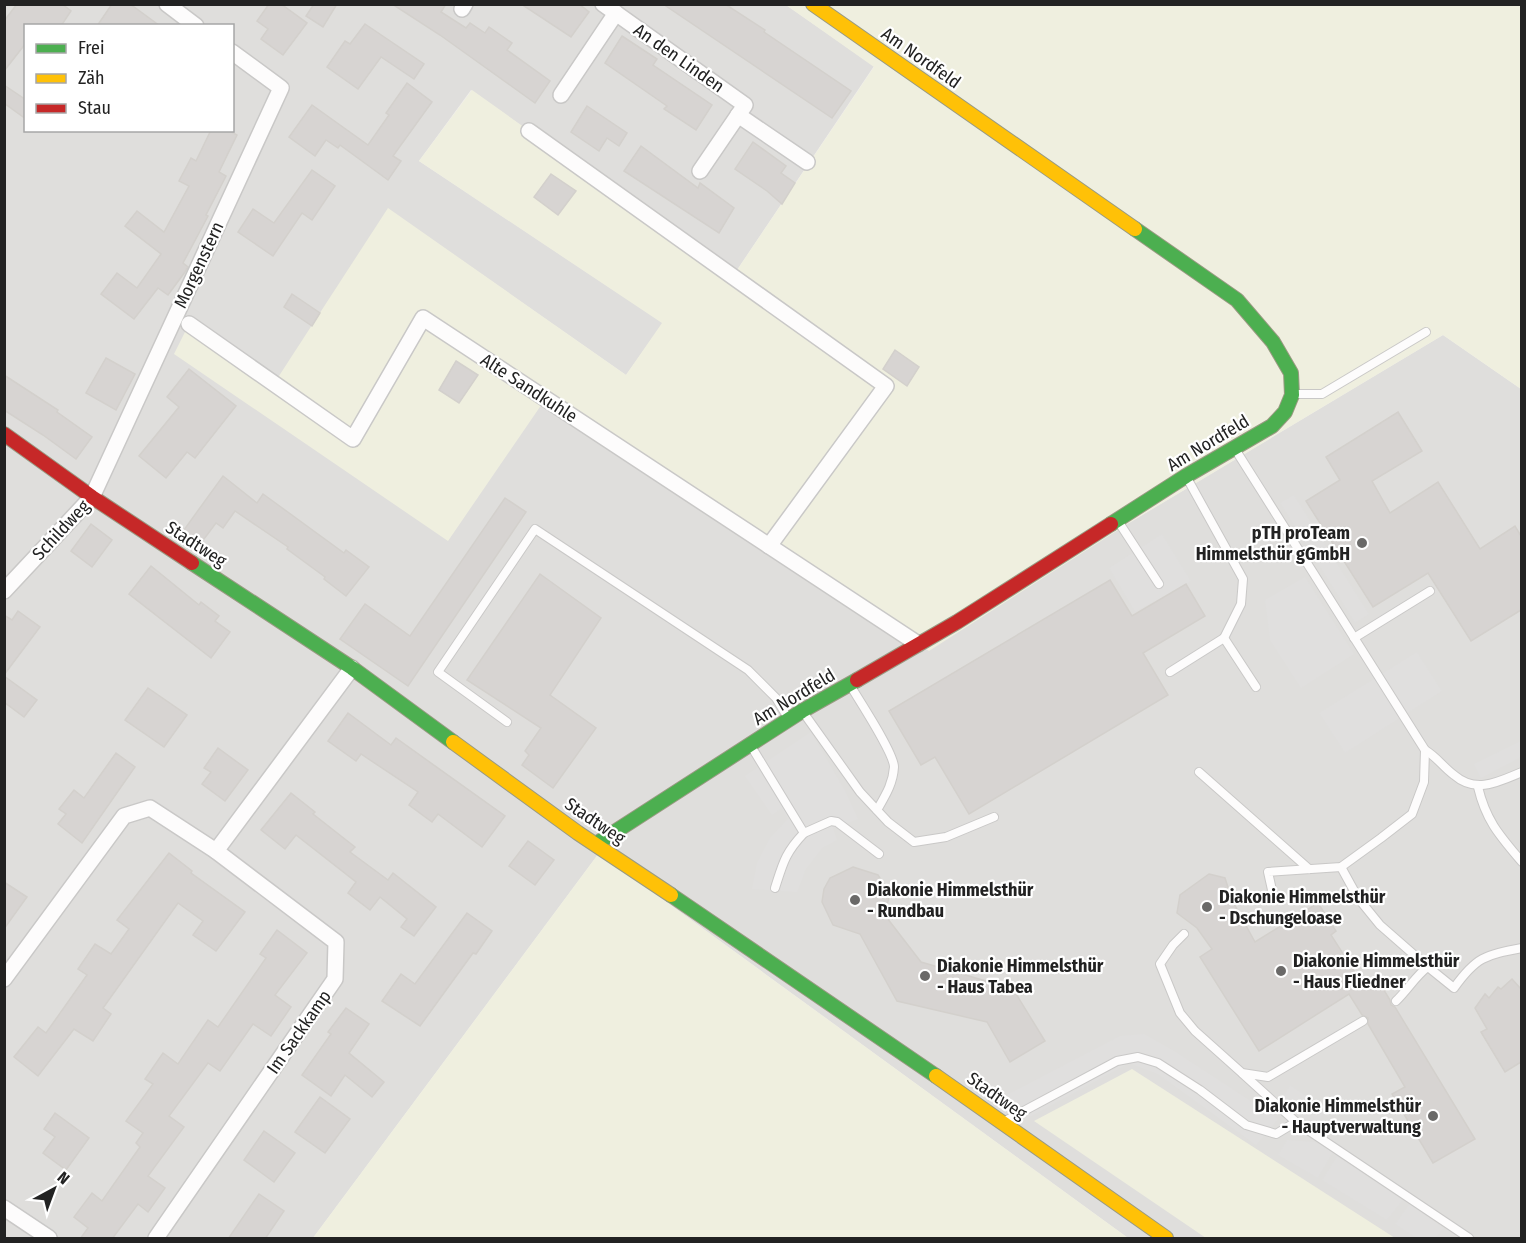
<svg xmlns="http://www.w3.org/2000/svg" width="1526" height="1243" font-family="'Fira Sans Condensed',sans-serif">
<rect width="100%" height="100%" fill="#f0eeeb"/>
<path fill="#dfdedc" fill-rule="evenodd" d="M5 5H786L874 66 733 276 471 90 419 161 663 323 626 375 388 209 448 540 543 401 1129 523 1443 335 1521 389V1238H1128L599 853 313 1238H5ZM26 26H232V130H26Z"/>
<g fill="#efefdf">
<polygon points="786,5 1521,5 1521,389 1443,335 1129,523 929,651 544,401 448,541 174,354 189,324 277,379 388,208 626,375 662,323 419,161 472,90 733,276 874,67"/>
<polygon points="599,853 1128,1238 313,1238"/>
<polygon points="1132,1069 1395,1238 1206,1238 1034,1121"/>
</g>
<g fill="#e0dfde">
<polygon points="1294,495 1369,614 1355,623 1280,503"/>
<polygon points="1162,534 1191,581 1135,612 1109,568"/>
<polygon points="1305,577 1354,654 1301,688 1270,640 1265,600"/>
<polygon points="1417,652 1442,691 1345,753 1319,713"/>
<polygon points="811,732 845,791 858,819 833,828 837,840 822,848 806,869 797,892 752,889 757,863 770,838 788,819 782,808 772,815 745,776"/>
<polygon points="1521,741 1521,757 1481,778 1474,764"/>
<polygon points="1144,1034 1174,1051 1278,1119 1256,1145 1158,1074 1129,1063 1026,1119 1001,1098 1120,1036"/>
<polygon points="1290,1085 1326,1109 1316,1127 1280,1102"/>
<polygon points="1287,1140 1315,1142 1333,1152 1318,1178 1278,1155"/>
<polygon points="1337,1156 1403,1200 1387,1220 1322,1180"/>
<polygon points="1409,1204 1444,1228 1436,1238 1416,1238 1395,1224"/>
</g>
<g fill="#d7d4d2" stroke="#d3d0cc" stroke-width="1.5">
<polygon points="17,4 62,4 71,11 61,26 26,26 26,43 4,71 4,21"/>
<polygon points="112,4 130,4 160,26 97,26"/>
<polygon points="269,4 281,4 307,23 283,55 261,39 268,29 257,21"/>
<polygon points="314,4 337,4 323,27 306,16"/>
<polygon points="392,4 446,4 441,12 466,28 470,23 485,33 489,27 512,43 507,50 550,81 535,103 440,35"/>
<polygon points="521,4 579,4 589,12 571,37"/>
<polygon points="663,4 725,4 765,30 764,32 851,91 832,118"/>
<polygon points="365,24 424,64 414,79 381,57 358,89 327,67 345,41 350,44"/>
<polygon points="622,36 657,59 653,65 712,105 696,130 664,109 667,106 605,63"/>
<polygon points="407,83 432,102 393,156 401,161 388,180 340,145 338,148 326,140 315,156 289,137 312,105 368,145 389,115 386,113"/>
<polygon points="4,85 26,100 26,119 4,103"/>
<polygon points="587,106 627,133 619,146 607,138 599,151 571,132"/>
<polygon points="211,130 228,130 237,135 219,172 226,176 206,215 208,216 183,263 188,267 185,272 168,295 158,288 134,319 101,294 117,273 137,288 161,254 125,226 137,211 164,232 189,186 179,181 191,158 196,161"/>
<polygon points="753,142 786,166 781,173 795,183 782,204 767,191 735,169"/>
<polygon points="641,146 698,188 700,183 734,208 719,233 624,171"/>
<polygon points="312,170 335,186 312,220 302,213 273,256 238,232 253,209 274,223"/>
<polygon points="551,174 576,191 558,215 534,197"/>
<polygon points="292,294 320,313 312,326 284,307"/>
<polygon points="895,350 919,367 907,386 883,369"/>
<polygon points="106,358 135,374 116,410 86,393"/>
<polygon points="456,361 478,375 459,403 439,390"/>
<polygon points="189,369 236,406 195,458 187,452 166,478 139,456 179,407 167,397"/>
<polygon points="4,375 58,410 57,412 92,437 76,459 43,435 4,410"/>
<polygon points="1398,412 1422,451 1372,481 1390,513 1438,482 1480,549 1515,526 1521,536 1521,610 1471,641 1428,573 1373,607 1306,501 1340,480 1326,457"/>
<polygon points="223,476 257,503 263,494 344,553 346,550 369,567 346,596 324,579 325,577 287,549 288,547 235,511 223,528 216,523 198,547 181,534"/>
<polygon points="505,498 526,512 408,686 340,639 365,604 410,636"/>
<polygon points="91,524 112,540 92,567 71,551"/>
<polygon points="151,566 199,605 201,602 219,616 215,621 230,632 211,658 129,594"/>
<polygon points="540,574 601,618 550,695 596,728 553,788 522,765 529,755 525,751 541,728 467,680"/>
<polygon points="1110,580 1132,616 1186,584 1205,616 1143,653 1168,695 969,814 935,757 921,765 889,711"/>
<polygon points="18,611 40,627 4,675 4,615 12,620"/>
<polygon points="4,676 37,700 24,717 4,702"/>
<polygon points="148,688 187,715 164,747 125,720"/>
<polygon points="348,713 391,745 396,738 505,816 482,847 438,814 432,822 409,805 418,792 361,754 356,761 328,741"/>
<polygon points="218,748 248,770 225,801 202,784 211,772 204,768"/>
<polygon points="116,753 135,767 82,843 58,824 66,814 59,809 74,790 84,798"/>
<polygon points="291,793 315,812 313,814 355,847 350,852 388,880 393,873 436,907 414,936 401,927 407,919 380,897 370,910 348,893 356,882 296,835 285,849 261,830"/>
<polygon points="528,841 554,860 535,885 509,866"/>
<polygon points="169,853 192,871 191,873 245,912 216,951 193,935 203,921 178,903 103,1008 111,1014 93,1041 74,1029 38,1076 14,1057 38,1027 46,1033 87,975 78,969 95,944 111,954 129,929 117,920"/>
<polygon points="853,867 878,875 888,891 889,898 884,914 921,962 1013,989 1045,1041 1010,1062 987,1022 897,1001 860,934 833,925 822,902 824,889 830,878"/>
<polygon points="1209,874 1225,878 1232,900 1255,942 1318,903 1336,931 1331,935 1363,985 1376,977 1390,1000 1391,1005 1395,1007 1475,1139 1433,1163 1392,1094 1405,1087 1368,1024 1368,1018 1362,1015 1349,994 1259,1051 1200,957 1212,949 1197,928 1177,913 1180,895"/>
<polygon points="4,882 27,897 4,929"/>
<polygon points="467,913 492,931 476,954 473,953 420,1026 382,1001 401,974 415,984"/>
<polygon points="277,930 307,953 275,995 291,1007 271,1036 253,1024 220,1071 208,1063 169,1116 184,1127 148,1176 165,1188 148,1212 138,1204 112,1239 80,1239 88,1228 74,1217 92,1193 102,1201 140,1147 136,1143 143,1133 126,1121 153,1084 145,1079 163,1053 178,1064 208,1020 218,1027 266,958 260,954"/>
<polygon points="1512,979 1521,989 1521,1062 1505,1072 1481,1032 1487,1029 1475,1008 1485,994 1489,998 1498,987 1501,989"/>
<polygon points="346,1008 369,1024 349,1053 384,1082 372,1097 345,1075 331,1096 302,1075 331,1034 328,1032"/>
<polygon points="320,1097 350,1119 325,1153 295,1132"/>
<polygon points="55,1113 89,1138 66,1170 43,1153 55,1137 44,1129"/>
<polygon points="264,1131 295,1153 274,1182 244,1160"/>
<polygon points="259,1194 284,1211 265,1239 228,1239"/>
</g>
<g fill="none" stroke-linecap="round" stroke-linejoin="round">
<g stroke="#c9c8c7" stroke-width="10">
<g id="lane">
<polyline points="1294,394 1322,394 1426,332"/>
<polyline points="1235,449 1425,750 1424,782 1412,814 1381,838 1341,867 1268,872 1274,899"/>
<polyline points="1187,478 1243,579 1241,604 1224,638"/>
<polyline points="1118,521 1159,584"/>
<polyline points="1354,638 1430,591"/>
<polyline points="1170,672 1224,638 1256,687"/>
<path d="M850 685C859 700 894 753 894 767 893 784 885 796 877 810"/>
<polyline points="803,712 860,792 888,822 914,842 946,837 994,817"/>
<polyline points="507,722 438,672 535,529 748,670 776,698 788,718"/>
<polyline points="751,746 804,833 831,821 837,822 879,854"/>
<path d="M1425 750C1437 757 1443 767 1454 775 1476 794 1498 782 1522 772"/>
<polyline points="1199,772 1309,869"/>
<path d="M1478 787C1486 821 1500 836 1522 862"/>
<polyline points="1341,867 1358,898 1380,925 1428,967"/>
<path d="M775 888C783 863 785 853 804 833"/>
<polyline points="1184,934 1173,945 1160,964 1180,1013 1195,1031 1242,1073 1268,1077 1363,1021"/>
<path d="M1396 1001C1407 991 1417 974 1428 967L1454 988C1476 957 1485 955 1522 948"/>
<polyline points="1243,1074 1296,1122 1469,1238"/>
<polyline points="1005,1121 1117,1061 1138,1057 1158,1063 1200,1090 1246,1125 1276,1134 1296,1122"/>
</g>
</g>
<g stroke="#c9c8c7" stroke-width="18">
<g id="street">
<polyline points="167,4 196,26"/>
<polyline points="603,4 745,105 700,171"/>
<polyline points="462,9 465,4"/>
<polyline points="561,95 616,13"/>
<polyline points="738,115 807,162"/>
<polyline points="529,131 886,386 769,546"/>
<polyline points="189,324 353,439 423,318 918,644"/>
<polyline points="4,591 92,497 281,88 232,52"/>
<polyline points="4,979 124,816 150,808 216,851 352,668"/>
<polyline points="4,1208 49,1238"/>
<polyline points="156,1238 335,979 336,942 216,851"/>
</g>
</g>
<g stroke="#999a82" stroke-width="16">
<g id="fast">
<polyline points="1111,524 1186,476 1272,426 1285,412 1292,395 1291,373 1273,342 1237,300 1135,229"/>
<polyline points="192,563 352,668 453,742"/>
<polyline points="596,844 802,711 857,680"/>
<polyline points="671,895 936,1076"/>
</g>
</g>
<g stroke="#999a82" stroke-width="16">
<g id="slow">
<polyline points="813,4 1135,229"/>
<polyline points="453,742 578,833 671,895"/>
<polyline points="936,1076 1166,1238"/>
</g>
</g>
<g stroke="#999a82" stroke-width="16">
<g id="jam">
<polyline points="4,434 92,497 192,563"/>
<polyline points="857,680 957,622 1111,524"/>
</g>
</g>
<use href="#lane" stroke="#fdfcfc" stroke-width="8"/>
<use href="#street" stroke="#fdfcfc" stroke-width="15"/>
<use href="#fast" stroke="#4caf50" stroke-width="14"/>
<use href="#slow" stroke="#ffc107" stroke-width="14"/>
<use href="#jam" stroke="#c62828" stroke-width="14"/>
</g>
<g fill="#6a6968" stroke="#fff" stroke-width="2">
<circle cx="1362" cy="543" r="6"/>
<circle cx="855" cy="900" r="6"/>
<circle cx="1207" cy="907" r="6"/>
<circle cx="1281" cy="971" r="6"/>
<circle cx="925" cy="976" r="6"/>
<circle cx="1433" cy="1116" r="6"/>
</g>
<g text-anchor="middle" stroke-width="4.5" stroke-linejoin="round" paint-order="stroke">
<g font-size="18" fill="#222" stroke="#fff">
<text transform="translate(679 58) rotate(35)" y="6">An den Linden</text>
<text transform="translate(921 58) rotate(35)" y="6">Am Nordfeld</text>
<text transform="translate(199 265) rotate(-65)" y="6">Morgenstern</text>
<text transform="translate(529 388) rotate(33)" y="6">Alte Sandkuhle</text>
<text transform="translate(1208 443) rotate(-31)" y="6">Am Nordfeld</text>
<text transform="translate(61 530) rotate(-47)" y="6">Schildweg</text>
<text transform="translate(196 544) rotate(33)" y="6">Stadtweg</text>
<text transform="translate(794 697) rotate(-31)" y="6">Am Nordfeld</text>
<text transform="translate(595 821) rotate(34)" y="6">Stadtweg</text>
<text transform="translate(299 1032) rotate(-55)" y="6">Im Sackkamp</text>
<text transform="translate(997 1096) rotate(35)" y="6">Stadtweg</text>
</g>
<g font-size="18" font-weight="bold" fill="#222" stroke="#fff" text-anchor="start">
<text x="1350" y="539" text-anchor="end">pTH proTeam<tspan x="1350" dy="21">Himmelsthür gGmbH</tspan></text>
<text x="867" y="896">Diakonie Himmelsthür<tspan x="867" dy="21">- Rundbau</tspan></text>
<text x="1219" y="903">Diakonie Himmelsthür<tspan x="1219" dy="21">- Dschungeloase</tspan></text>
<text x="1293" y="967">Diakonie Himmelsthür<tspan x="1293" dy="21">- Haus Fliedner</tspan></text>
<text x="937" y="972">Diakonie Himmelsthür<tspan x="937" dy="21">- Haus Tabea</tspan></text>
<text x="1421" y="1112" text-anchor="end">Diakonie Himmelsthür<tspan x="1421" dy="21">- Hauptverwaltung</tspan></text>
</g>
</g>
<rect width="1526" height="1243" fill="none" stroke="#222222" stroke-width="12"/>
<rect x="24" y="24" width="210" height="108" fill="#ffffff" stroke="#a7a7a7" stroke-width="1.5"/>
<rect x="36" y="44" width="30" height="9" fill="#4caf50" stroke="#a7a7a7" stroke-width="1.5"/>
<text x="78" y="54" font-size="18" fill="#222222">Frei</text>
<rect x="36" y="74" width="30" height="9" fill="#ffc107" stroke="#a7a7a7" stroke-width="1.5"/>
<text x="78" y="84" font-size="18" fill="#222222">Zäh</text>
<rect x="36" y="104" width="30" height="9" fill="#c62828" stroke="#a7a7a7" stroke-width="1.5"/>
<text x="78" y="114" font-size="18" fill="#222222">Stau</text>
<g transform="translate(54 1189) rotate(41)" stroke="#ffffff" stroke-width="4.5" paint-order="stroke">
<path d="M0-4.5L10 22L0 15L-10 22Z" fill="#222222"/>
<text y="-9" font-size="16" font-weight="bold" text-anchor="middle" fill="#222222">N</text>
</g>
</svg>
